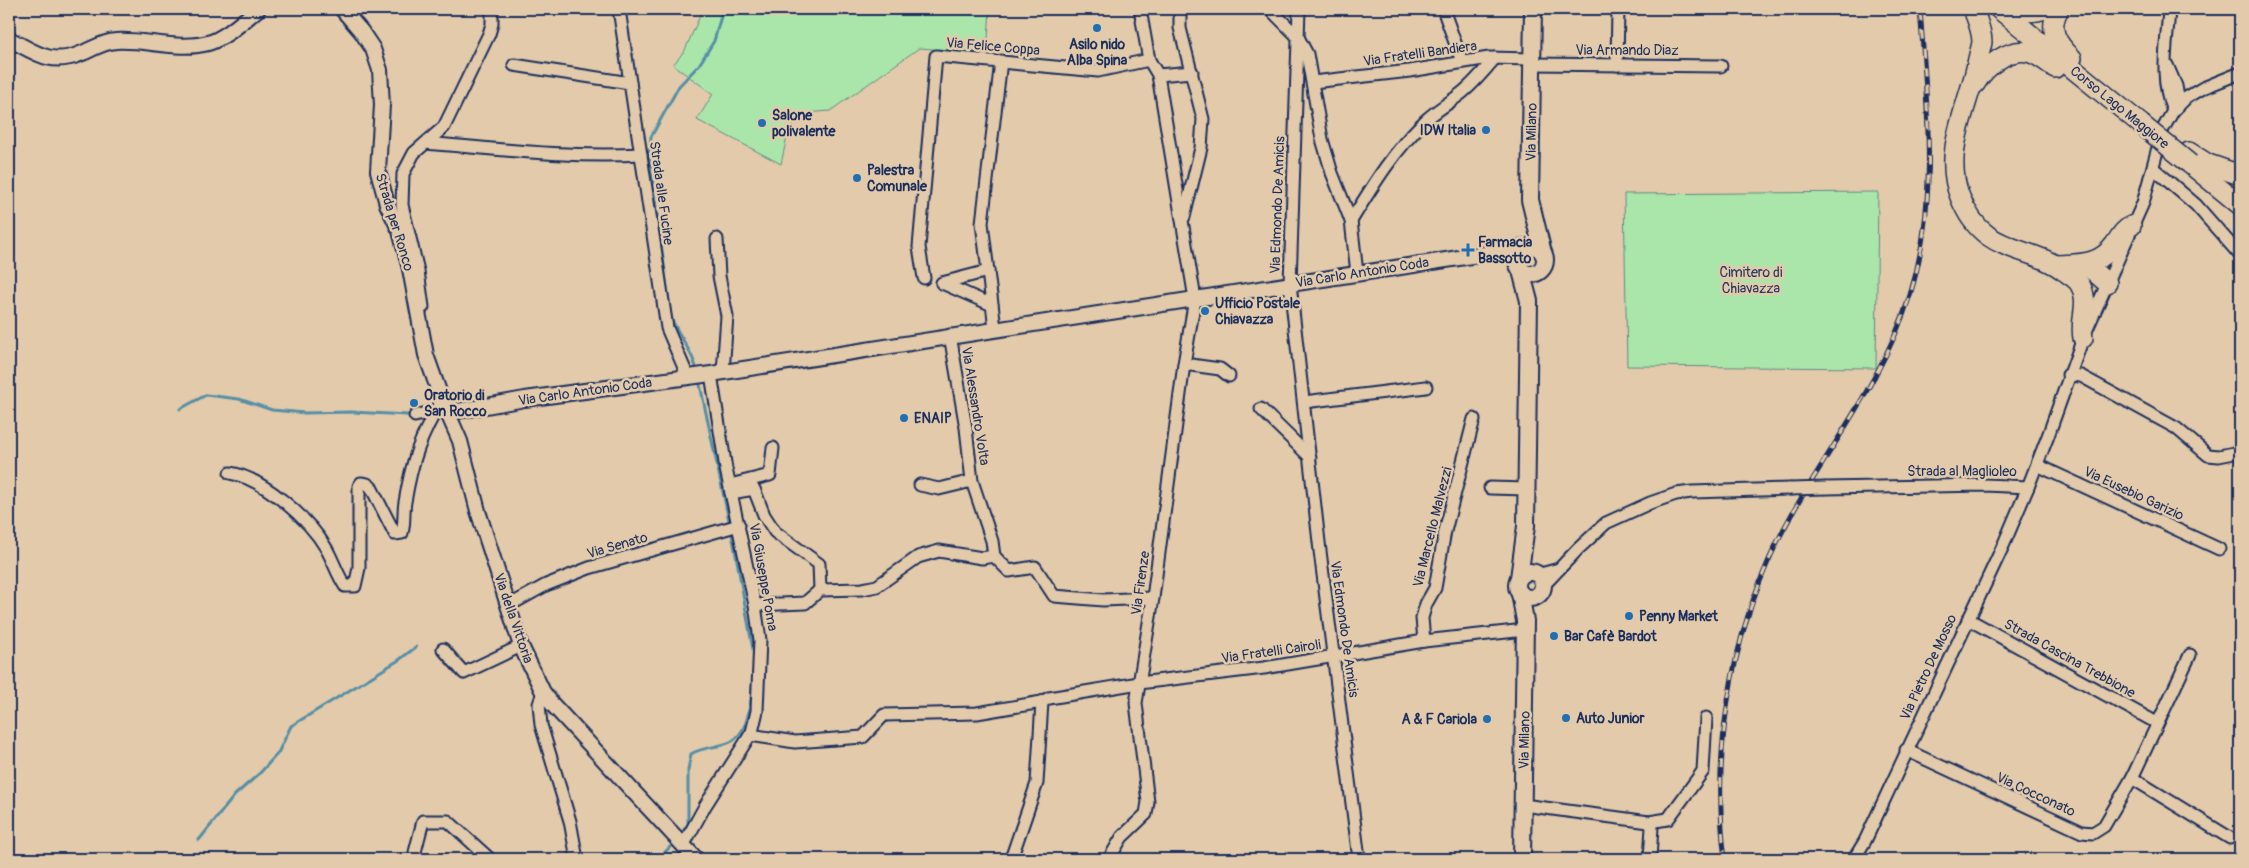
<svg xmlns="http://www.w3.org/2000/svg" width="2249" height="868" font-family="Pangolin,sans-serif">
<rect width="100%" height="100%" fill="#e2caaa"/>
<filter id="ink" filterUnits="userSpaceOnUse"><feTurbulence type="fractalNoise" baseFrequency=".02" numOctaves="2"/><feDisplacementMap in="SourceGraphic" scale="10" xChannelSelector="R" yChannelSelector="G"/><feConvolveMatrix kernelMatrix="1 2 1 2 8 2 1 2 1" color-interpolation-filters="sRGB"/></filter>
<g filter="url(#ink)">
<g fill="#aae5aa" stroke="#628a84">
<polygon points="703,9 990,9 987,53 919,48 830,111 805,113 797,117 786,141 781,164 697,120 713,94 673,65 685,50"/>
<polygon points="1878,192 1876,368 1627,366 1624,194"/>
</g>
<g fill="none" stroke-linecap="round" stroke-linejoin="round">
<g stroke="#578fa7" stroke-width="3">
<path d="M697 371C693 351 678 336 671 317L649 155 651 137 679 86 699 65 714 41 723 9"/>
<polyline points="699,380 734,544 754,655"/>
<polyline points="180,409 206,395 239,399 272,410 305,413 352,412 407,415"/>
<path d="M680 835 688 824V770L691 754C702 747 715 748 728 743 753 734 751 690 754 667"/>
<polyline points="199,840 235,795 260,773 278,753 291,726 399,660 416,647"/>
<polyline points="658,859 675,842"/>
</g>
<g stroke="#1b2f5e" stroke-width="15">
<g id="minor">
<polyline points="619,9 667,328 688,377"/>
<polyline points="1182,9 1180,14 1180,28 1203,119 1201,148 1184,217"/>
<polyline points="1270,9 1298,37 1307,54 1322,139 1332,173 1351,221 1357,273"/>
<polyline points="1299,9 1290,284 1320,551 1359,859"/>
<polyline points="1443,9 1462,62"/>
<path d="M2169 9C2167 45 2159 76 2173 111"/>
<polyline points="1532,64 1721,66"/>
<polyline points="514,65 630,83"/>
<polyline points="1617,65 1618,9"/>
<polyline points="2167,65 2176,86 2179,103"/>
<polyline points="1158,75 1192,72"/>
<polyline points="1313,82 1410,71 1489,58 1532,59"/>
<path d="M426 143C497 149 569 158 641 154"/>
<polyline points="2153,168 2196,205 2240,255"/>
<path d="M1351 221C1373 185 1395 149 1426 120 1438 109 1451 102 1463 92 1475 82 1485 70 1495 58"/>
<polyline points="717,239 719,276 727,316 723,372"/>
<polyline points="924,278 919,247 936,56 1098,71 1149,60"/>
<polyline points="942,283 992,305"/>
<polyline points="942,283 988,271"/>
<polyline points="423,307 418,271 402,205 403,174 414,153 444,127 489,34 492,24 492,9"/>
<polyline points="995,328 982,223 1001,61"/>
<polyline points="950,335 966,428 972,481 992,541 994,556"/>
<polyline points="1184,364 1220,369 1229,376"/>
<polyline points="2068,375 2081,376 2176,428 2208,455 2219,456 2234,453"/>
<polyline points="1304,402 1426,387"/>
<polyline points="1261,409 1310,457"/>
<polyline points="415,416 435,411"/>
<polyline points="2037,465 2219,549"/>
<path d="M230 473C263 478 309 519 326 548 333 560 337 574 345 586H355L359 568V486L361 483 367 484 371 487 395 534 402 533C405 522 403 513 405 502 412 460 420 437 442 400"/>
<polyline points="730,485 770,475 773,448"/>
<polyline points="920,485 939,489 972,481"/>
<polyline points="1490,488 1527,489"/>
<polyline points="1826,488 1985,485 2028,487"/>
<polyline points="731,493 754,489 764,515 775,532 819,564 820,590"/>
<polyline points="994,556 1009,571 1035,567 1054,596 1103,600 1153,598"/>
<polyline points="1537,575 1559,569"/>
<polyline points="1542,587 1578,549 1606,523 1650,503 1676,494 1692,492 1790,489"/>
<polyline points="755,605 805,603 820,590 862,589 877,586 918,557 939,551 982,558 994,556"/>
<polyline points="508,606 546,585 589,568 739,525"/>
<polyline points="1968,619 2157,723"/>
<polyline points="1424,641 1422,618 1426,604 1435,588 1445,531 1474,419"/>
<polyline points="443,649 464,673 521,646"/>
<polyline points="543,692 539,704 541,725 570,821 577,859"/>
<polyline points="1042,702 1049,698 1139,683 1264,668 1424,641 1525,630"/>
<polyline points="750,735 795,742 863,737 884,715 977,713 1042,702 1037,783 1011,859"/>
<polyline points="1906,750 2082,832 2093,833 2104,826 2132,778 2190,655"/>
<polyline points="2132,778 2230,838"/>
<polyline points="1523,805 1649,822 1652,827 1650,859"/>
<polyline points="1649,822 1668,819 1703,771 1706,718"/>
<polyline points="683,846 705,806 752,732 757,711 760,640 755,605 726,469 711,374"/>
<polyline points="416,859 415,852 423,821 448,821 490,859"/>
<polyline points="1109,859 1122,837 1146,814 1148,802 1136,703 1153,598 1184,364 1195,299 1158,75 1149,60 1140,9"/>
<polyline points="1854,859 1865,841 2003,546 2028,487 2048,436 2083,338 2143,203 2163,129 2173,111 2186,98 2203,88 2240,73"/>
</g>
</g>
<g stroke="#1b2f5e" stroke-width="18">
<g id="tertiary">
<polyline points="342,9 361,31 373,49 380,70 382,105 378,171 387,204 400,231 410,269 426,355 442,400 460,441 478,511 521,646 543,692 552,704 696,859"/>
<path d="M9 39C35 52 50 66 80 54 93 49 102 42 116 41 146 39 179 51 208 43 226 38 244 20 258 9"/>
<polyline points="447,413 525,399 711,374 1491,253 1506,249 1525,248"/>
</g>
</g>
<g stroke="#1b2f5e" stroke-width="20">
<g id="secondary">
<polyline points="1533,9 1530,200 1543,253"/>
<circle cx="1531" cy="260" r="14"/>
<circle cx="1530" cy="585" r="13"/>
<polyline points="1519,578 1526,526 1529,301 1520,267"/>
<polyline points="1520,593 1525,621 1522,859"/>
</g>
</g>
<g stroke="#1b2f5e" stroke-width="22">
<g id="trunk">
<path d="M1973 9C1977 19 1982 31 1982 42 1981 49 1978 57 1977 64 1968 108 1942 152 1960 197 1984 258 2028 242 2067 273 2071 276 2076 279 2079 283 2091 301 2079 318 2083 338"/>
<polyline points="1999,9 2141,124"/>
<path d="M2014 9C2023 12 2035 13 2044 9"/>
<path d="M2059 9C2047 29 2057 44 2072 58"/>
<path d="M1975 84C1985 67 2009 46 2031 53 2040 56 2048 63 2055 68"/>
<polyline points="2189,152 2208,164 2240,175"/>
<polyline points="2190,164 2240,205"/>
<path d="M2057 265C2081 264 2100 265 2115 244 2121 236 2122 231 2131 226"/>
<polyline points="2082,265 2090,268 2107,283"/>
</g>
</g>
<use href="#minor" stroke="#e2caaa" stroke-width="11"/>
<use href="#tertiary" stroke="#e2caaa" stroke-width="14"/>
<use href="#secondary" stroke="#e2caaa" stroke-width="16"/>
<use href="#trunk" stroke="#e2caaa" stroke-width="19"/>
<g stroke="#1b2f5e" stroke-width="5">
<path id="rail" d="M1725 859C1710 742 1735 614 1793 512 1834 441 1886 373 1910 295 1939 201 1927 104 1920 9"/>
</g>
<use href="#rail" stroke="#e2caaa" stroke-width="3" stroke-dasharray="9" stroke-linecap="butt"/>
<g stroke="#1b2f5e" stroke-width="15" stroke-linecap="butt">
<polyline id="minor-bridge" points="1790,489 1826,488"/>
</g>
<g stroke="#1b2f5e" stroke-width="22" stroke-linecap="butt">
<polyline id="trunk-bridge" points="2141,124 2190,164"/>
</g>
<use href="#minor-bridge" stroke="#e2caaa" stroke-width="11"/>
<use href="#trunk-bridge" stroke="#e2caaa" stroke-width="19"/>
</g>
</g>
<g fill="#1f6fb2" stroke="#e2caaa" stroke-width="2">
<circle cx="1097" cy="28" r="5"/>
<circle cx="762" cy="123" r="5"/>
<circle cx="1486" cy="130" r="5"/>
<circle cx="857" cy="178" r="5"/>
<path d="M1465.5 242.5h5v5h5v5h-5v5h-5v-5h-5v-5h5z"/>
<circle cx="1205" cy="311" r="5"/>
<circle cx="414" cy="403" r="5"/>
<circle cx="904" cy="418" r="5"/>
<circle cx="1629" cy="616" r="5"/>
<circle cx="1554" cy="636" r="5"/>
<circle cx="1566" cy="718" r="5"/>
<circle cx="1487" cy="719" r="5"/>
</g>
<g text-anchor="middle" stroke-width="5" stroke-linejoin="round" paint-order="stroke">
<g font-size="14" font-weight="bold" fill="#1b2f5e" stroke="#e2caaa" text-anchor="start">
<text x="1097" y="49" text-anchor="middle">Asilo nido<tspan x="1097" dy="16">Alba Spina</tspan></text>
<text x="772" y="120">Salone<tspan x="772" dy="16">polivalente</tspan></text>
<text x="1476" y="135" text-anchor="end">IDW Italia</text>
<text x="867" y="175">Palestra<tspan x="867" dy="16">Comunale</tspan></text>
<text x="1478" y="247">Farmacia<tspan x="1478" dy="16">Bassotto</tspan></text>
<text x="1215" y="308">Ufficio Postale<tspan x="1215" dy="16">Chiavazza</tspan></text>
<text x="424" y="400">Oratorio di<tspan x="424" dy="16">San Rocco</tspan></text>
<text x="914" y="423">ENAIP</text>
<text x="1639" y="621">Penny Market</text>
<text x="1564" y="641">Bar Cafè Bardot</text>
<text x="1576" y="723">Auto Junior</text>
<text x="1477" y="724" text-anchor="end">A &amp; F Cariola</text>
</g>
<g font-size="14" fill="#1b2f5e" stroke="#e2caaa">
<text transform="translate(993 46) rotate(5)" y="5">Via Felice Coppa</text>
<text x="1627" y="55">Via Armando Diaz</text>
<text transform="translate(1420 53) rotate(-8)" y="5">Via Fratelli Bandiera</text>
<text transform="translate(2120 107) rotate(39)" y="5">Corso Lago Maggiore</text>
<text transform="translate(1531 132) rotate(-89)" y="5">Via Milano</text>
<text transform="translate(662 193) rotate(82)" y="5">Strada alle Fucine</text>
<text transform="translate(1277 205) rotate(-88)" y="5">Via Edmondo De Amicis</text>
<text transform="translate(395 222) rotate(73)" y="5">Strada per Ronco</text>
<text transform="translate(1362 272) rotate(-9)" y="5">Via Carlo Antonio Coda</text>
<text transform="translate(585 391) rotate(-8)" y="5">Via Carlo Antonio Coda</text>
<text transform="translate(976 406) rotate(81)" y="5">Via Alessandro Volta</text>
<text x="1962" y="476">Strada al Maglioleo</text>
<text transform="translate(2134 493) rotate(25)" y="5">Via Eusebio Garizio</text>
<text transform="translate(1432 527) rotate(-76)" y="5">Via Marcello Malvezzi</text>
<text transform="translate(617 545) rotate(-16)" y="5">Via Senato</text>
<text transform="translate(764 577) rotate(80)" y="5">Via Giuseppe Poma</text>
<text transform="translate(1140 583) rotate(-82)" y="5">Via Firenze</text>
<text transform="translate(514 618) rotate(71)" y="5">Via della Vittoria</text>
<text transform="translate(1345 629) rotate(82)" y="5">Via Edmondo De Amicis</text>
<text transform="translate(1271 651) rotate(-8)" y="5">Via Fratelli Cairoli</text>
<text transform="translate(2070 658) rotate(29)" y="5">Strada Cascina Trebbione</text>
<text transform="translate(1928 667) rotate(-65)" y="5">Via Pietro De Mosso</text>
<text transform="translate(1524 740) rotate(-89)" y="5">Via Milano</text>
<text transform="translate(2036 794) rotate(25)" y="5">Via Cocconato</text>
</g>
<g font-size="14" fill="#223862" stroke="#e2caaa">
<text x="1751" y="277">Cimitero di<tspan x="1751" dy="16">Chiavazza</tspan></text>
</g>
</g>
<rect width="2249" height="868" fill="none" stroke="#e2caaa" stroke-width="30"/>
<rect x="15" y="15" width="2219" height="838" fill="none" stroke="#1b2f5e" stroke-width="2" filter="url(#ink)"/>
</svg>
